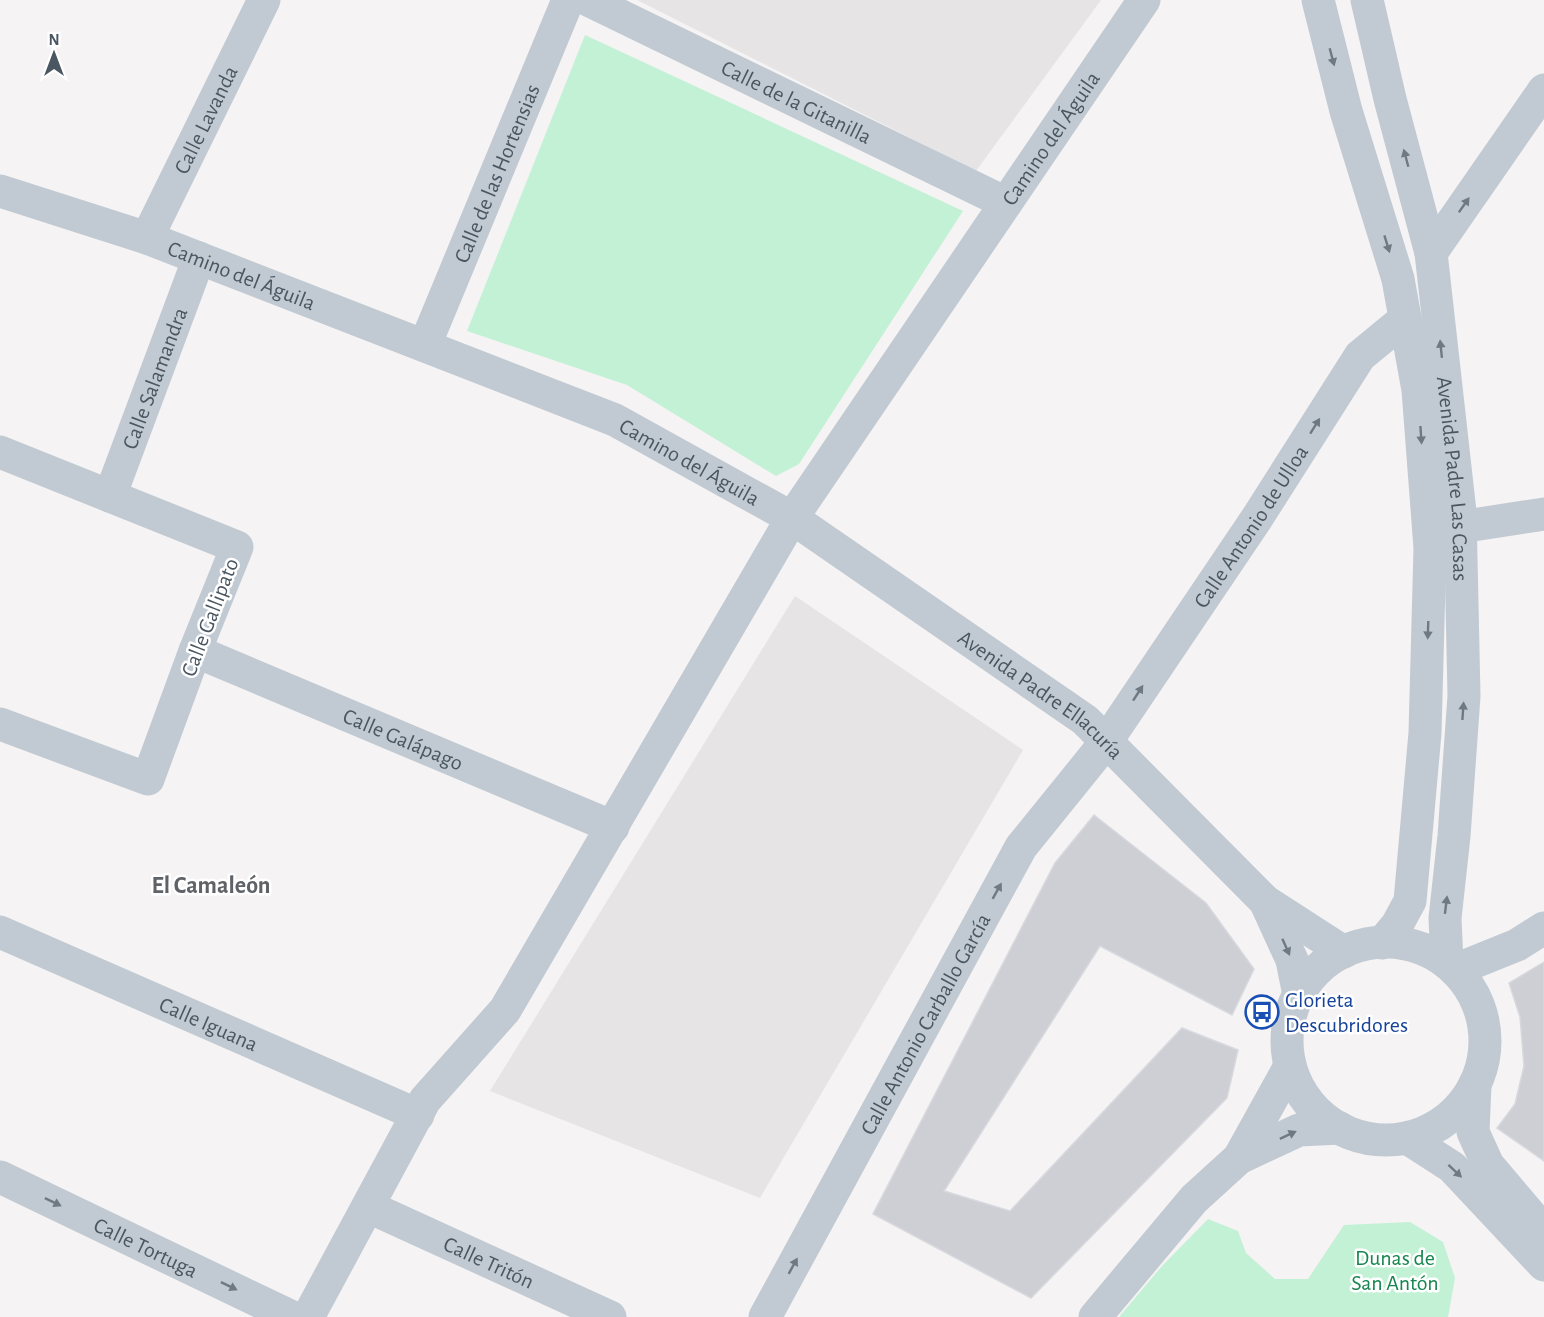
<svg xmlns="http://www.w3.org/2000/svg" width="1544" height="1317" font-family="'Alegreya Sans',sans-serif">
<rect width="100%" height="100%" fill="#f5f3f3"/>
<g fill="#e6e4e5">
<polygon points="637,0 1101,0 976,171"/>
<polygon points="795,596 1023,750 760,1198 490,1091"/>
</g>
<g fill="#c3f1d5">
<polygon points="585,35 963,211 799,464 776,476 627,385 467,331"/>
<polygon points="1208,1219 1238,1231 1246,1253 1275,1279 1308,1279 1344,1225 1410,1222 1443,1242 1455,1278 1448,1317 1119,1317 1162,1266"/>
</g>
<g fill="#cdcfd5" stroke="#d7d9de" stroke-width="1.5">
<polygon points="1094,815 1206,903 1254,969 1232,1015 1100,946 944,1191 1010,1211 1182,1028 1238,1050 1227,1098 1031,1298 873,1214 1055,863"/>
<polygon points="1544,962 1544,1161 1497,1128 1515,1104 1524,1066 1520,1017 1509,983"/>
</g>
<g fill="none" stroke-linecap="round" stroke-linejoin="round">
<g stroke="#c1cad2" stroke-width="33">
<path id="s1" d="M588 0 1006 203"/>
<polyline points="1318,0 1346,111 1398,279 1418,390 1430,548 1425,733 1410,901 1397,925 1382,943"/>
<path id="s2" d="M1367 0 1390 99 1431 253 1460 512 1464 696 1454 836 1445 918 1447 963"/>
<path id="s3" d="M0 191 147 238 615 420 792 518 1085 720 1265 901 1344 952"/>
<path id="s4" d="M147 238 264 0"/>
<polyline points="1431,253 1544,90"/>
<path id="s5" d="M425 345 568 0"/>
<polyline points="0,452 237,547 195,651 148,779 0,724"/>
<path id="s6" d="M110 496 199 258"/>
<polyline points="1460,527 1544,514"/>
<path id="s7" d="M195 651 613 827"/>
<polyline points="1265,901 1292,960 1299,995"/>
<path id="s8" d="M0 932 418 1115"/>
<circle cx="1386" cy="1041" r="99"/>
<polyline points="1455,970 1517,945 1544,928"/>
<polyline points="1475,1084 1473,1132 1488,1165 1544,1231"/>
<polyline points="1407,1138 1452,1167 1544,1265"/>
<polyline points="1239,1158 1290,1066"/>
<path id="s9" d="M0 1177 292 1317"/>
<path id="s10" d="M369 1207 610 1317"/>
<path id="s11" d="M308 1317 425 1100 505 1010 792 518 1144 0"/>
<path id="s12" d="M765 1317 1021 847 1106 742 1257 518 1360 356 1405 319"/>
<polyline points="1095,1317 1194,1199 1239,1158 1299,1130 1340,1128"/>
</g>
</g>
<defs><path id="oneway-solid" d="M-6-.8H1V-3.2L6.5 0L1 3.2V.8H-6Z" transform="scale(1.5)"/></defs>
<g fill="#6e7983">
<use href="#oneway-solid" transform="translate(1332 57) rotate(75)"/>
<use href="#oneway-solid" transform="translate(1406 158) rotate(-105)"/>
<use href="#oneway-solid" transform="translate(1464 205) rotate(-55)"/>
<use href="#oneway-solid" transform="translate(1387 244) rotate(73)"/>
<use href="#oneway-solid" transform="translate(1441 349) rotate(-96)"/>
<use href="#oneway-solid" transform="translate(1315 426) rotate(-58)"/>
<use href="#oneway-solid" transform="translate(1421 435) rotate(86)"/>
<use href="#oneway-solid" transform="translate(1428 630) rotate(92)"/>
<use href="#oneway-solid" transform="translate(1138 693) rotate(-57)"/>
<use href="#oneway-solid" transform="translate(1463 711) rotate(-86)"/>
<use href="#oneway-solid" transform="translate(997 891) rotate(-61)"/>
<use href="#oneway-solid" transform="translate(1446 905) rotate(-83)"/>
<use href="#oneway-solid" transform="translate(1286 947) rotate(66)"/>
<use href="#oneway-solid" transform="translate(1288 1135) rotate(-25)"/>
<use href="#oneway-solid" transform="translate(1455 1171) rotate(43)"/>
<use href="#oneway-solid" transform="translate(53 1202) rotate(26)"/>
<use href="#oneway-solid" transform="translate(793 1266) rotate(-61)"/>
<use href="#oneway-solid" transform="translate(229 1286) rotate(26)"/>
</g>
<defs>
<g id="bus-ring" transform="scale(1.725)"><circle r="9.5" fill="#fff" stroke="#1a4fb4" stroke-width="1.5"/><path d="M-5-6H5V4H4V6H2V4H-2V6H-4V4H-5ZM-3.5-4V0h7V-4ZM-3.5 1.2v1.5H-2V1.2ZM2 1.2v1.5H3.5V1.2Z" fill="#1a4fb4"/></g>
</defs>
<g fill-rule="evenodd">
<use href="#bus-ring" x="1262" y="1012"/>
</g>
<g text-anchor="middle" stroke-width="5" stroke-linejoin="round" paint-order="stroke">
<g font-size="22" fill="#4a5661" stroke="#fff">
<text dy="8" stroke="none"><textPath href="#s1" startOffset="232">Calle de la Gitanilla</textPath></text>
<text dy="8" stroke="none"><textPath href="#s4" startOffset="132">Calle Lavanda</textPath></text>
<text dy="8" stroke="none"><textPath href="#s11" startOffset="1396">Camino del Águila</textPath></text>
<text dy="8" stroke="none"><textPath href="#s5" startOffset="186">Calle de las Hortensias</textPath></text>
<text dy="8" stroke="none"><textPath href="#s3" startOffset="256">Camino del Águila</textPath></text>
<text dy="8" stroke="none"><textPath href="#s6" startOffset="126">Calle Salamandra</textPath></text>
<text dy="8" stroke="none"><textPath href="#s3" startOffset="742">Camino del Águila</textPath></text>
<text dy="8" stroke="none"><textPath href="#s2" startOffset="488">Avenida Padre Las Casas</textPath></text>
<text dy="8" stroke="none"><textPath href="#s12" startOffset="930">Calle Antonio de Ulloa</textPath></text>
<text transform="translate(209 617) rotate(-69)" y="8">Calle Gallipato</text>
<text dy="8" stroke="none"><textPath href="#s3" startOffset="1164">Avenida Padre Ellacuría</textPath></text>
<text dy="8" stroke="none"><textPath href="#s7" startOffset="226">Calle Galápago</textPath></text>
<text dy="8" stroke="none"><textPath href="#s12" startOffset="334">Calle Antonio Carballo García</textPath></text>
<text dy="8" stroke="none"><textPath href="#s8" startOffset="228">Calle Iguana</textPath></text>
<text dy="8" stroke="none"><textPath href="#s9" startOffset="162">Calle Tortuga</textPath></text>
<text dy="8" stroke="none"><textPath href="#s10" startOffset="132">Calle Tritón</textPath></text>
</g>
<g font-size="22" fill="#164399" stroke="#fff" text-anchor="start">
<text x="1285" y="1007">Glorieta<tspan x="1285" dy="25">Descubridores</tspan></text>
</g>
<g font-size="22" fill="#17864f" stroke="#fff">
<text x="1395" y="1265">Dunas de<tspan x="1395" dy="25">San Antón</tspan></text>
</g>
<g font-size="24" font-weight="bold" fill="#5f6368" stroke="#fff">
<text x="211" y="893">El Camaleón</text>
</g>
</g>
<g transform="translate(54 54)" stroke="#ffffff" stroke-width="4.5" paint-order="stroke">
<path d="M0-4.5L10 22L0 15L-10 22Z" fill="#4a5661"/>
<text y="-9" font-size="16" font-weight="bold" text-anchor="middle" fill="#4a5661">N</text>
</g>
</svg>
